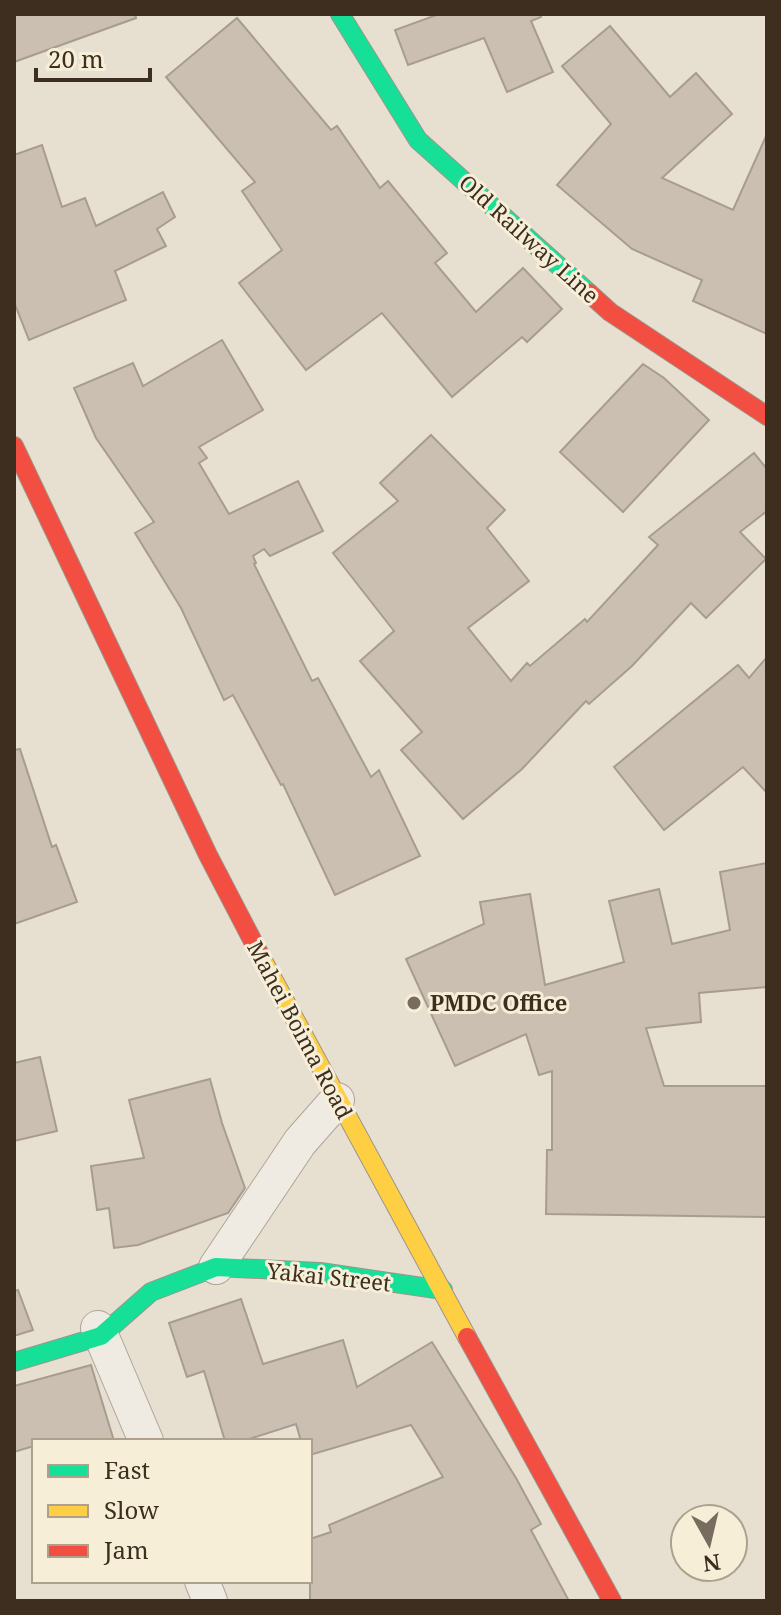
<svg xmlns="http://www.w3.org/2000/svg" width="781" height="1615" font-family="'Noto Serif',serif">
<rect width="100%" height="100%" fill="#e7e0d1"/>
<g fill="#cbbfb2" stroke="#a89c90" stroke-width="2">
<polygon points="14,14 135,14 136,18 14,62"/>
<polygon points="439,14 540,14 541,17 531,21 553,72 507,92 484,38 408,65 395,30"/>
<polygon points="237,18 331,130 337,126 380,188 388,181 447,253 435,263 476,312 523,268 562,309 527,342 522,337 452,397 382,313 306,370 239,283 282,250 242,191 255,182 166,77"/>
<polygon points="610,26 670,97 696,73 732,114 662,178 733,210 767,134 767,334 693,301 702,280 632,249 557,185 611,124 562,66"/>
<polygon points="42,145 62,207 85,198 96,226 163,192 175,217 157,229 166,246 115,271 126,300 29,340 14,302 14,155"/>
<polygon points="222,340 263,410 199,447 207,458 199,463 229,514 298,481 323,531 270,556 264,549 253,556 256,563 254,564 312,681 318,678 371,777 379,770 420,856 335,895 283,784 281,785 233,695 224,700 181,608 135,533 154,522 96,438 74,388 133,363 143,386"/>
<polygon points="643,364 664,378 709,420 623,512 560,452"/>
<polygon points="431,435 505,510 487,528 529,581 468,628 511,681 527,663 530,666 585,619 587,622 658,545 649,537 754,453 767,469 767,511 740,532 766,559 706,618 691,603 632,666 589,704 586,701 522,769 463,819 401,750 422,732 360,661 394,631 333,553 398,501 380,483"/>
<polygon points="767,657 767,793 743,767 664,830 614,767 738,665 749,678"/>
<polygon points="20,749 52,847 56,845 77,902 14,924 14,750"/>
<polygon points="767,863 767,987 699,993 701,1022 646,1028 664,1086 767,1086 767,1217 546,1214 547,1150 552,1150 552,1071 539,1075 526,1034 455,1066 406,959 484,924 480,902 530,894 545,985 624,962 609,901 659,889 672,944 730,930 720,872"/>
<polygon points="40,1057 57,1131 14,1141 14,1063"/>
<polygon points="210,1079 222,1123 245,1188 228,1213 138,1245 114,1248 109,1208 97,1210 91,1166 144,1158 129,1100"/>
<polygon points="18,1290 33,1330 14,1336 14,1291"/>
<polygon points="241,1299 263,1364 343,1340 357,1387 432,1342 516,1478 541,1524 531,1530 569,1601 310,1601 310,1539 331,1532 329,1525 443,1477 411,1425 310,1455 310,1441 301,1441 296,1424 243,1441 225,1441 204,1371 187,1377 169,1323"/>
<polygon points="91,1365 114,1441 34,1441 34,1446 14,1452 14,1386"/>
</g>
<g fill="none" stroke-linecap="round" stroke-linejoin="round">
<g stroke="#ada599" stroke-width="36">
<g id="street">
<polyline points="216,1267 300,1142 337,1100"/>
<polyline points="98,1328 146,1441"/>
<polyline points="202,1581 210,1601"/>
</g>
</g>
<g stroke="#9c958a" stroke-width="20">
<g id="fast">
<polyline points="340,14 418,140 589,293"/>
<polyline points="14,1362 101,1336 151,1292 216,1267 320,1272 443,1290"/>
</g>
</g>
<g stroke="#9c958a" stroke-width="20">
<polyline id="slow" points="260,955 467,1337"/>
</g>
<g stroke="#9c958a" stroke-width="20">
<g id="jam">
<polyline points="589,293 610,312 767,416"/>
<polyline points="14,446 208,855 260,955"/>
<polyline points="467,1337 612,1601"/>
</g>
</g>
<use href="#street" stroke="#efebe3" stroke-width="34"/>
<use href="#fast" stroke="#16e098" stroke-width="18"/>
<use href="#slow" stroke="#ffcf43" stroke-width="18"/>
<use href="#jam" stroke="#f24e42" stroke-width="18"/>
</g>
<circle fill="#786c5e" stroke="#f7eed8" stroke-width="3" cx="414" cy="1003" r="8"/>
<g text-anchor="middle" stroke-width="6" stroke-linejoin="round" paint-order="stroke">
<g font-size="22" fill="#3d2e20" stroke="#f7eed8">
<text transform="translate(529 239) rotate(42)" y="8">Old Railway Line</text>
<text transform="translate(300 1030) rotate(62)" y="8">Mahei Boima Road</text>
<text transform="translate(329 1277) rotate(6)" y="8">Yakai Street</text>
</g>
<g font-size="22" font-weight="bold" fill="#3d2e20" stroke="#f7eed8" text-anchor="start">
<text x="430" y="1011">PMDC Office</text>
</g>
</g>
<rect width="781" height="1615" fill="none" stroke="#3d2e20" stroke-width="32"/>
<rect x="32" y="1439" width="280" height="144" fill="#f7eed8" stroke="#ada18e" stroke-width="2"/>
<rect x="48" y="1465" width="40" height="12" fill="#16e098" stroke="#ada18e" stroke-width="2"/>
<text x="104" y="1479" font-size="24" fill="#3d2e20">Fast</text>
<rect x="48" y="1505" width="40" height="12" fill="#ffcf43" stroke="#ada18e" stroke-width="2"/>
<text x="104" y="1519" font-size="24" fill="#3d2e20">Slow</text>
<rect x="48" y="1545" width="40" height="12" fill="#f24e42" stroke="#ada18e" stroke-width="2"/>
<text x="104" y="1559" font-size="24" fill="#3d2e20">Jam</text>
<g transform="translate(709 1543) rotate(172)"><circle r="38" fill="#f7eed8" stroke="#ada18e" stroke-width="2"/>
<path d="M0-6L14 30L0 20L-14 30Z" fill="#786c5e"/>
<text y="-12" font-size="22" font-weight="bold" text-anchor="middle" fill="#3d2e20">N</text>
</g>
<path d="M36 68v12h114v-12" fill="none" stroke="#3d2e20" stroke-width="4"/>
<text x="48" y="68" font-size="24" fill="#3d2e20" stroke="#f7eed8" stroke-width="6" paint-order="stroke">20 m</text>
</svg>
